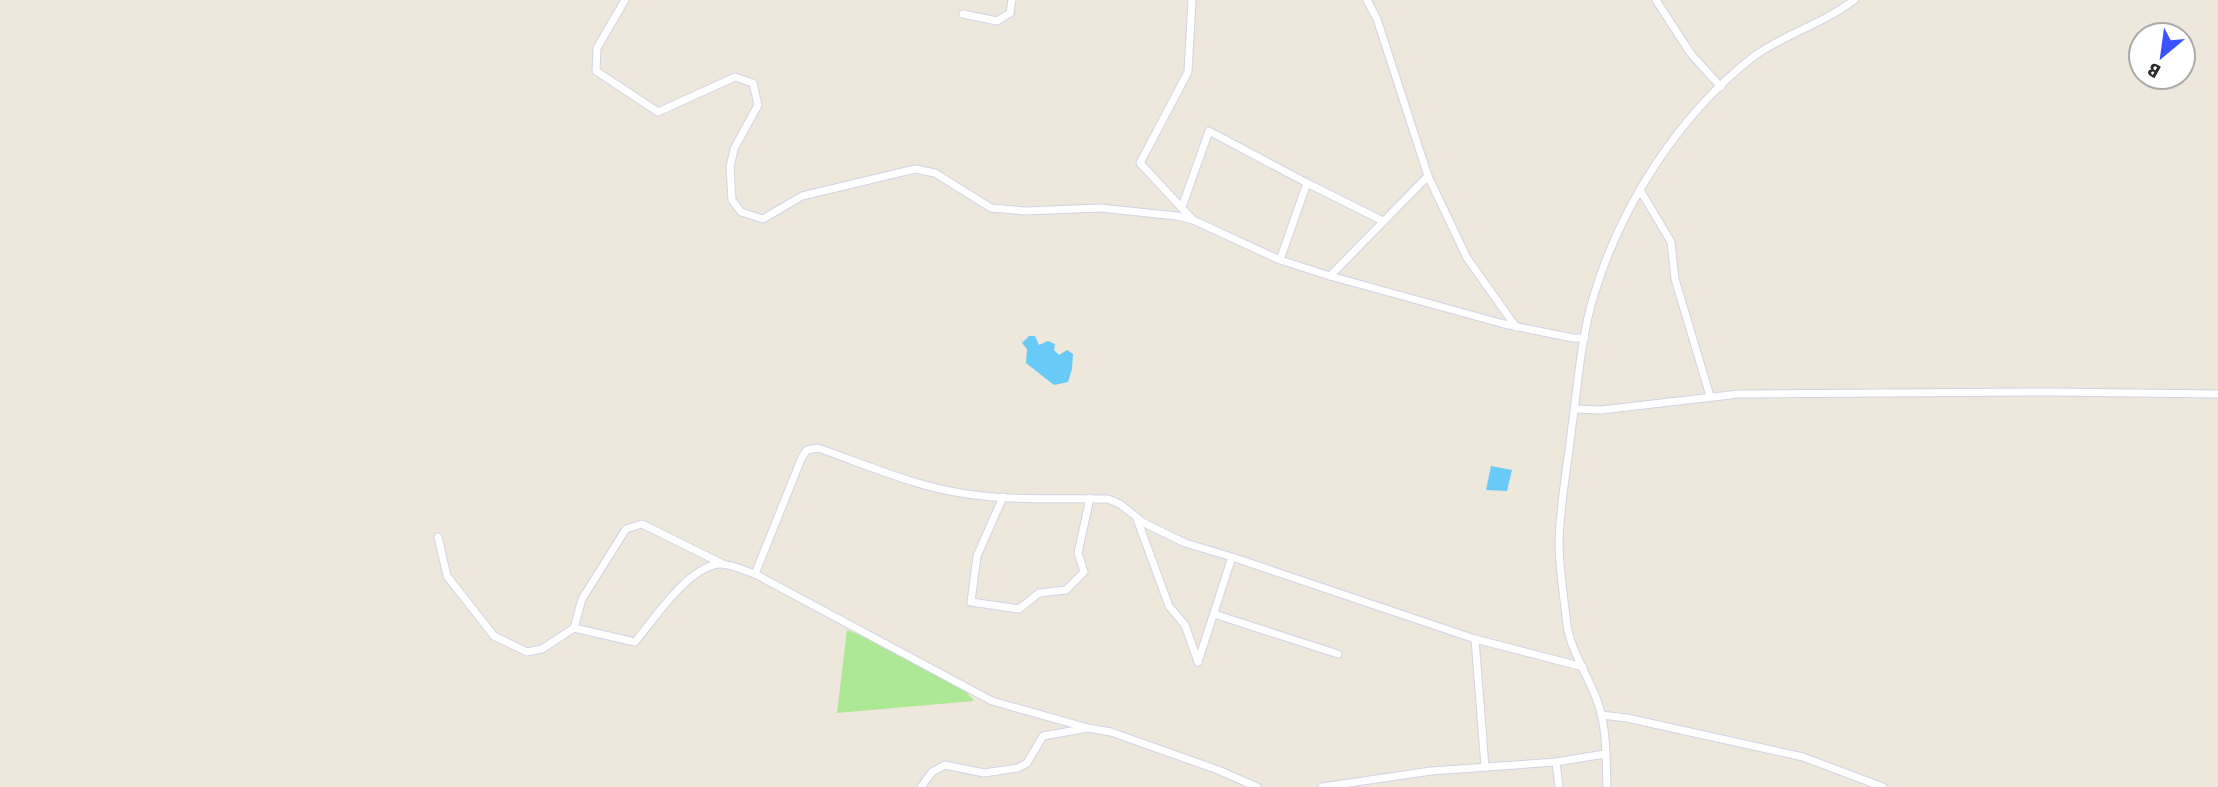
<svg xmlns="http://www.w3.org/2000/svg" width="2218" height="787" font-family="'Fira Sans Condensed',sans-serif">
<rect width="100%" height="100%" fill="#eee7dc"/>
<path fill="#ade895" d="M847 630C871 638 963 682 974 701L837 713Z"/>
<g fill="#68caf7">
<polygon points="1029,336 1035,336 1039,345 1048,341 1055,344 1054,350 1059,355 1067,350 1073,354 1072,369 1068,382 1054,385 1026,363 1027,349 1022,343"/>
<polygon points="1491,466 1512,470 1507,491 1486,490"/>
</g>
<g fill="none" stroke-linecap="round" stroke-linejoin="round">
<g stroke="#d1d4e5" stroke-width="9">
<g id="minor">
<polyline points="625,0 597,48 596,71 658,112 735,77 753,83 758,105 734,149 730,167 732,200 741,212 763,219 802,196 915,169 935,173 991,208 1026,211 1100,208 1177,216 1193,220 1280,260 1330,276 1504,324 1573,338 1585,338"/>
<polyline points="1192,0 1188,72 1140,163 1192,219"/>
<polyline points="1367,0 1377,19 1428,176 1467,258 1516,327"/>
<polyline points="1656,0 1691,54 1721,87"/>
<polyline points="963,14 997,21 1010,13 1012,0"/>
<polyline points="1640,190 1671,242 1675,279 1710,396"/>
<polyline points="1182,207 1209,131 1307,183"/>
<polyline points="1280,260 1307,183 1383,221"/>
<polyline points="1330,276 1428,176"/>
<polyline points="1575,409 1601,410 1739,394 2049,392 2218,394"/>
<polyline points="1003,497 977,556 971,602 1019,609 1039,593 1066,590 1084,572 1078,553 1090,498"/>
<polyline points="1137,519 1169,606 1185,625 1198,662"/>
<path d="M438 537 447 576 494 636 527 652 542 649 574 628 635 642C655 618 687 568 719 564 729 563 745 571 755 574L992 701 1088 728"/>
<path d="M755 574 802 457 807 450 818 448C867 465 916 487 967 494 1014 501 1062 498 1108 499L1120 504 1144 523 1185 543 1232 557 1475 639 1583 667"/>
<polyline points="1214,614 1338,654"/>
<polyline points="574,628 582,599 626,529 642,524 721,563"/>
<polyline points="1475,639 1485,767"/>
<polyline points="1198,662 1232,557"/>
<polyline points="1601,715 1627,718 1803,757 1883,787"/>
<polyline points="1556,762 1559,787"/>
<polyline points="921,787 932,772 945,765 984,773 1018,768 1027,763 1043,736 1088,728 1111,732 1218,770 1257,787"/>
<polyline points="1322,787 1431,771 1556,762 1605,754"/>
<path d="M1607 787C1606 760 1607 729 1598 703 1590 679 1570 649 1567 625 1564 597 1559 569 1559 541 1560 503 1568 464 1572 426 1578 383 1581 337 1594 295 1621 205 1679 115 1753 57 1784 34 1823 24 1854 0"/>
</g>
</g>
<use href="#minor" stroke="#fff" stroke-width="7"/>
</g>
<g transform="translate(2162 56) rotate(209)"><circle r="33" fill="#ffffff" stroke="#aaaaaa" stroke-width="2"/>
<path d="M0-5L12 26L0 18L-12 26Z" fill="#3853ff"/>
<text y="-10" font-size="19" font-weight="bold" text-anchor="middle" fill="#2b2b2b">B</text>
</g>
</svg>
